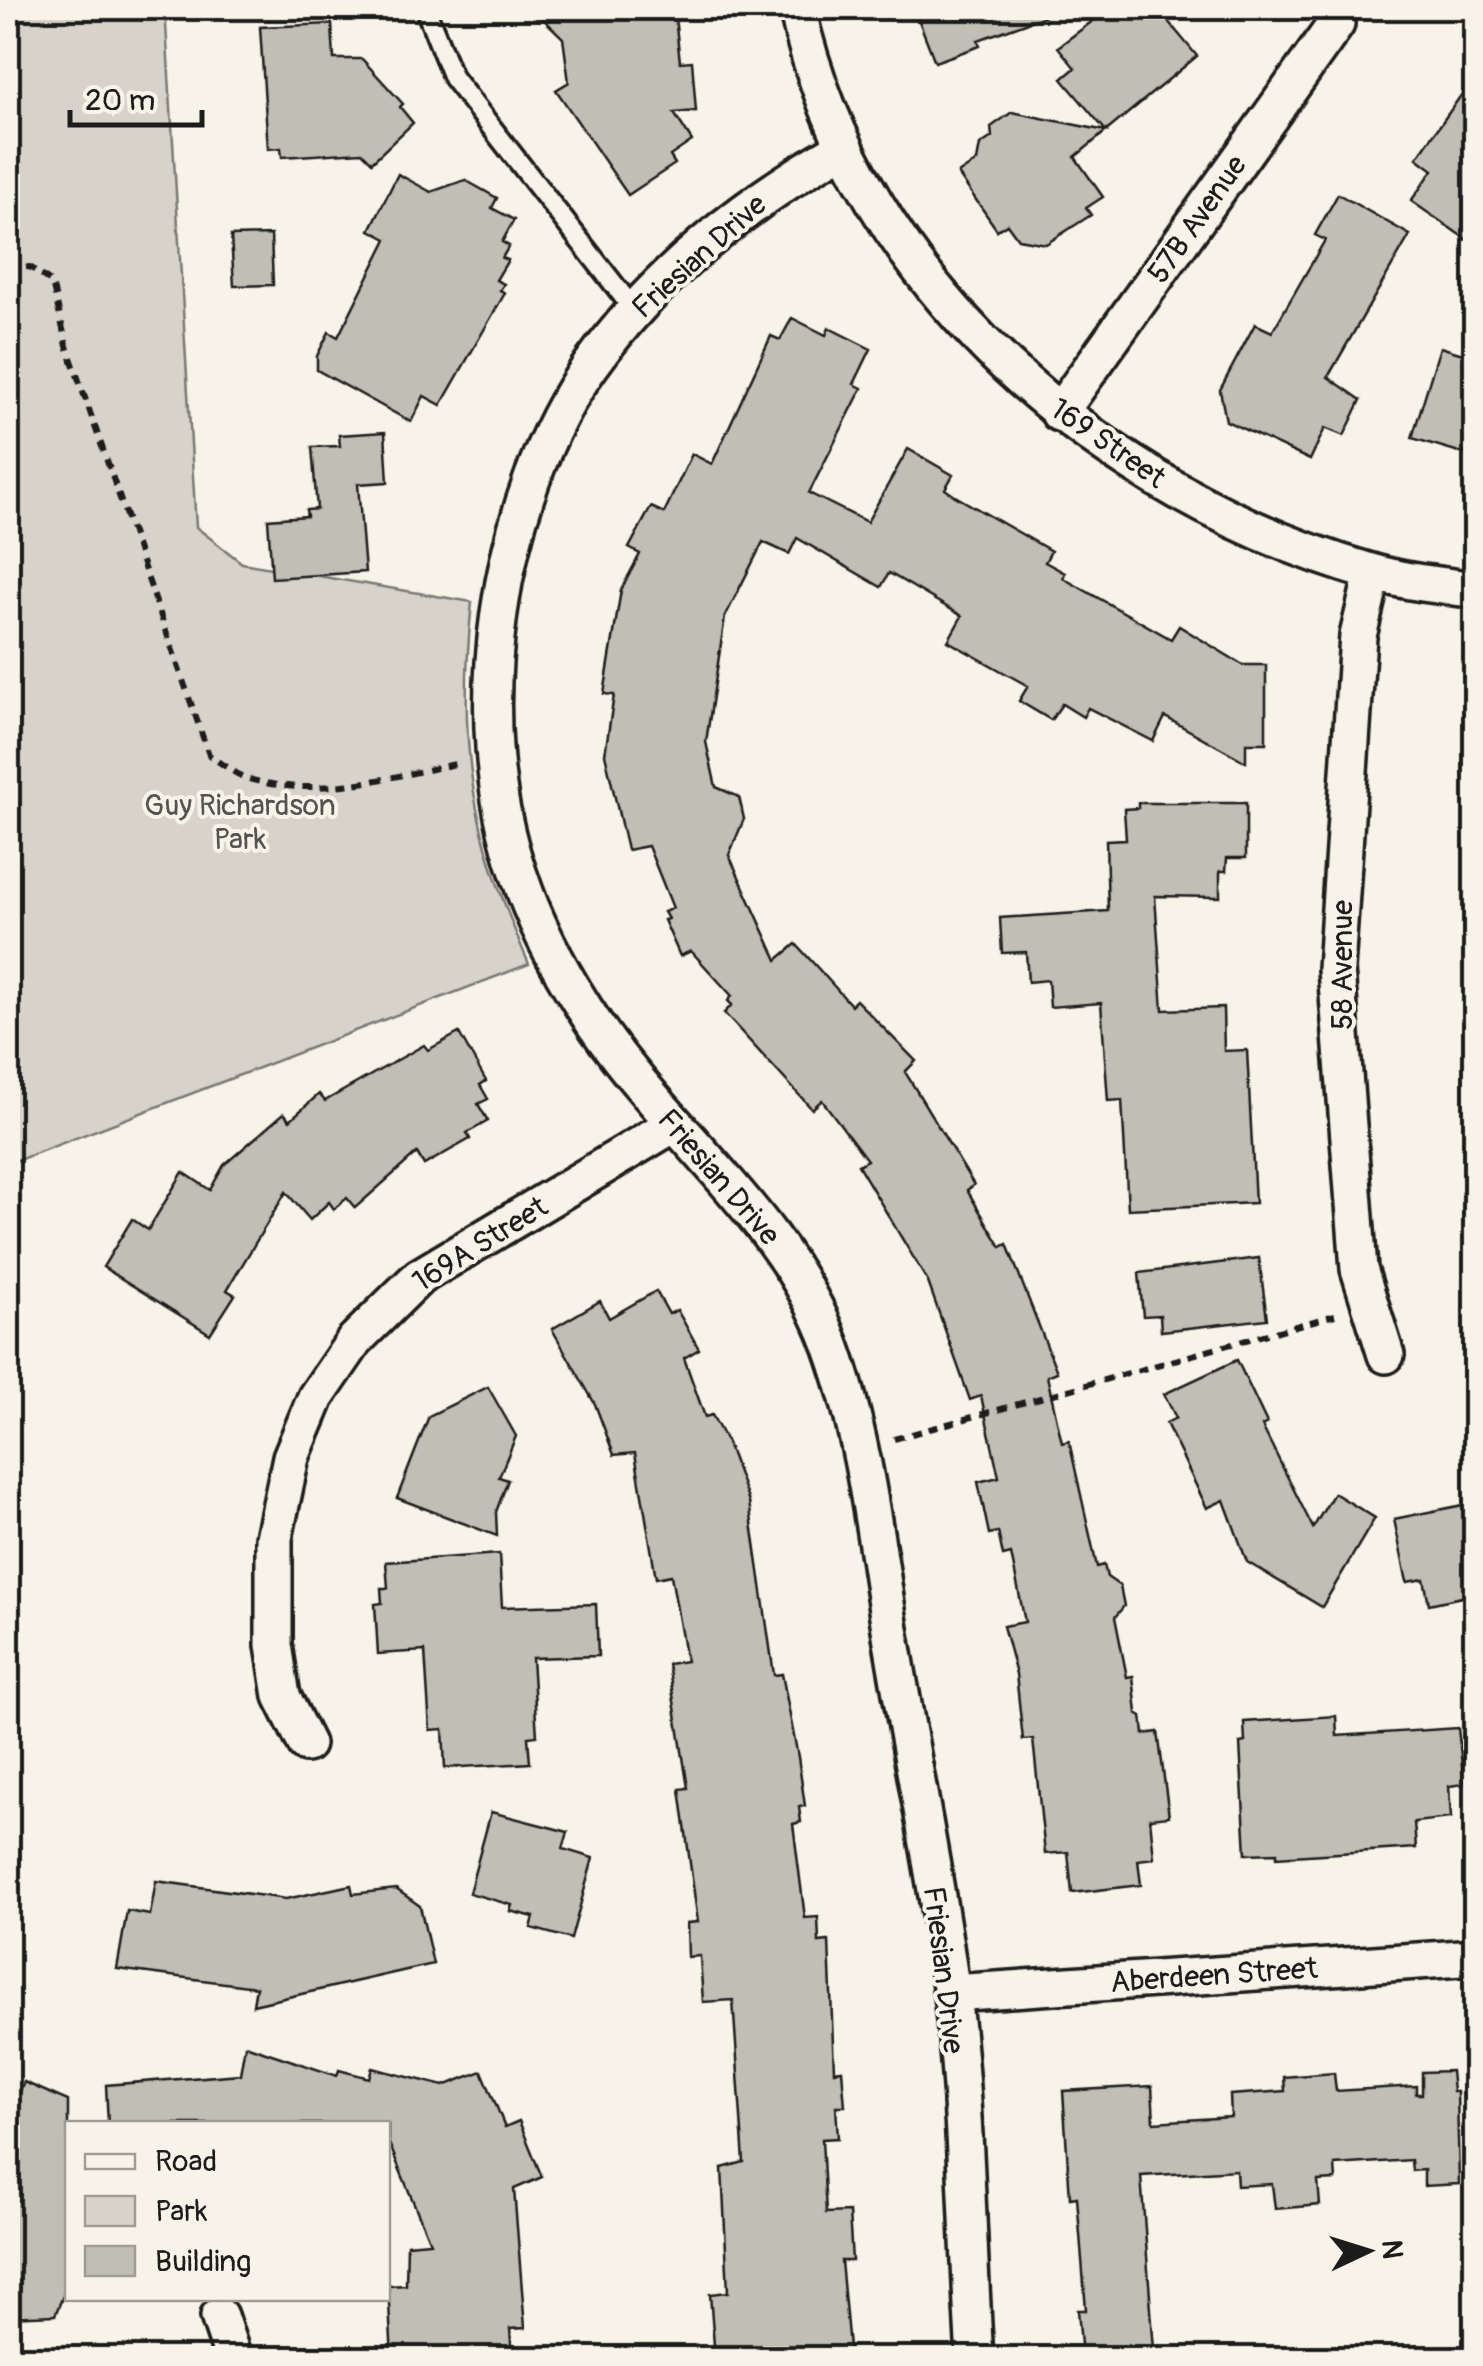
<svg xmlns="http://www.w3.org/2000/svg" width="1483" height="2366" font-family="Pangolin,sans-serif">
<rect width="100%" height="100%" fill="#f7f3e8"/>
<filter id="ink" filterUnits="userSpaceOnUse"><feTurbulence type="fractalNoise" baseFrequency=".01" numOctaves="2"/><feDisplacementMap in="SourceGraphic" scale="20" xChannelSelector="R" yChannelSelector="G"/><feConvolveMatrix kernelMatrix="1 2 1 2 8 2 1 2 1" color-interpolation-filters="sRGB"/></filter>
<g filter="url(#ink)">
<path fill="#d7d3cb" stroke="#7a7874" stroke-width="2.5" d="M8 8H165L196 527 242 563 472 602C457 746 471 832 529 964L8 1164Z"/>
<g fill="#c0beb5" stroke="#1c1c1c" stroke-width="2.5">
<polygon points="532,8 674,8 680,62 692,61 696,111 674,113 692,141 670,156 675,164 628,195 556,90 569,82 563,38"/>
<polygon points="914,8 1053,8 1054,13 978,40 980,46 935,62"/>
<polygon points="1110,8 1157,8 1197,56 1075,157 1103,197 1086,208 1091,215 1046,244 1018,239 1007,224 997,230 958,174 977,161 980,145 992,137 991,127 1012,112 1106,131 1062,79 1075,68 1058,47"/>
<polygon points="332,24 334,59 362,59 403,104 400,107 413,123 372,162 362,152 282,157 281,148 268,149 260,27"/>
<polygon points="1476,74 1476,246 1411,201 1433,170 1417,158"/>
<polygon points="398,174 431,192 465,180 497,198 492,208 514,220 502,242 509,246 502,258 508,260 496,280 504,284 500,290 505,293 441,405 424,396 411,422 317,370 317,356 329,332 338,337 387,239 370,230"/>
<polygon points="1338,194 1410,235 1328,377 1361,400 1344,436 1325,428 1310,460 1226,421 1220,390 1255,324 1272,332 1325,240 1315,235"/>
<polygon points="271,235 273,285 234,286 231,236"/>
<polygon points="792,318 826,335 829,328 871,349 854,384 862,388 809,493 867,522 908,449 953,475 945,489 955,496 1051,551 1045,562 1065,573 1063,578 1171,639 1179,626 1243,665 1266,665 1266,743 1246,743 1246,762 1165,717 1153,741 1088,708 1083,717 1062,704 1051,720 1019,701 1028,686 948,641 962,616 889,573 881,587 797,538 789,554 763,542 725,617 706,742 716,787 739,797 744,819 729,855 777,960 796,944 851,1005 856,1000 916,1061 905,1072 974,1185 967,1190 1001,1247 1007,1244 1057,1372 1047,1376 1062,1443 1069,1441 1097,1567 1104,1565 1107,1577 1120,1586 1124,1606 1115,1617 1127,1677 1133,1676 1137,1713 1142,1716 1144,1734 1158,1732 1169,1816 1150,1818 1154,1858 1138,1860 1141,1885 1072,1893 1068,1852 1045,1854 1033,1739 1023,1740 1016,1674 1003,1626 1025,1622 1011,1554 1003,1556 998,1532 989,1534 978,1482 999,1477 981,1396 970,1400 928,1282 858,1165 867,1160 822,1100 812,1109 724,1013 732,1005 728,1001 732,996 691,951 680,956 664,920 668,919 664,912 673,908 648,846 627,850 605,754 614,695 604,694 621,590 640,554 629,548 651,507 664,513 692,454 712,464 771,336 780,340"/>
<polygon points="1440,347 1476,358 1476,457 1412,438"/>
<polygon points="385,432 388,482 358,484 365,572 272,578 268,519 307,516 306,510 317,509 312,447 340,446 339,435"/>
<polygon points="1138,803 1246,803 1246,858 1227,858 1226,871 1220,871 1220,897 1155,896 1163,1010 1223,1008 1224,1051 1247,1050 1255,1203 1128,1209 1122,1100 1108,1101 1101,1003 1050,1007 1048,980 1028,982 1026,952 1002,953 1000,918 1108,911 1106,840 1126,839 1124,809 1138,808"/>
<polygon points="459,1033 486,1081 480,1085 488,1099 478,1104 488,1121 467,1133 470,1139 424,1165 417,1153 355,1208 347,1198 334,1209 329,1202 310,1220 286,1192 227,1290 235,1295 210,1334 103,1267 132,1219 148,1230 183,1172 210,1190 224,1165 284,1113 290,1120 319,1094 325,1101 424,1045 428,1050"/>
<polygon points="1259,1258 1267,1319 1161,1331 1160,1315 1143,1316 1139,1273"/>
<polygon points="656,1291 669,1314 677,1310 699,1349 684,1358 705,1417 712,1415 727,1443 749,1502 774,1675 782,1674 798,1757 805,1806 799,1807 801,1822 793,1824 805,1918 818,1917 819,1942 829,1941 834,2071 842,2070 845,2106 836,2106 838,2138 822,2139 826,2213 849,2212 852,2261 841,2261 850,2358 715,2358 710,2294 728,2292 722,2168 744,2162 733,2000 703,2002 700,1956 688,1957 687,1923 698,1922 680,1789 688,1788 668,1664 686,1661 671,1575 656,1578 635,1453 614,1455 595,1404 552,1329 600,1301 609,1318"/>
<polygon points="1237,1360 1267,1423 1262,1426 1313,1528 1334,1493 1375,1518 1322,1607 1247,1562 1224,1500 1207,1508 1166,1423 1176,1418 1164,1394"/>
<polygon points="488,1387 516,1436 499,1477 508,1480 496,1512 497,1536 397,1498 429,1416"/>
<polygon points="1463,1505 1476,1594 1429,1604 1424,1579 1407,1582 1394,1519"/>
<polygon points="499,1554 502,1607 596,1604 598,1656 532,1658 537,1736 528,1737 530,1763 445,1768 443,1729 430,1730 425,1651 378,1654 375,1604 382,1603 381,1588 388,1588 386,1562"/>
<polygon points="1336,1716 1337,1736 1458,1728 1464,1784 1449,1786 1451,1818 1414,1822 1416,1848 1277,1857 1277,1853 1246,1854 1240,1743 1245,1742 1244,1722"/>
<polygon points="491,1812 568,1832 563,1849 593,1858 571,1939 531,1928 534,1917 510,1911 512,1905 469,1893"/>
<polygon points="156,1881 286,1899 351,1885 353,1894 396,1889 420,1906 433,1964 253,2005 256,1987 117,1969 127,1911 150,1915"/>
<polygon points="245,2045 337,2076 339,2070 369,2078 372,2068 444,2086 482,2071 505,2127 519,2121 542,2177 514,2189 525,2328 510,2329 512,2358 392,2358 388,2286 406,2285 407,2244 430,2242 388,2141 388,2124 108,2124 106,2085 240,2074"/>
<polygon points="1451,2071 1453,2092 1457,2092 1459,2184 1424,2186 1424,2170 1412,2171 1411,2160 1335,2165 1336,2180 1318,2181 1320,2205 1275,2209 1272,2184 1237,2186 1236,2170 1141,2176 1154,2350 1082,2356 1078,2310 1086,2310 1077,2197 1070,2198 1063,2091 1152,2086 1154,2122 1231,2117 1230,2095 1285,2091 1284,2077 1334,2073 1336,2091 1416,2086 1416,2094 1422,2094 1422,2072"/>
<polygon points="24,2082 68,2101 68,2284 55,2315 8,2317 8,2092 18,2096"/>
</g>
<g fill="none" stroke-linecap="round" stroke-linejoin="round">
<g stroke="#1c1c1c" stroke-width="25">
<polyline id="service" points="425,8 453,78 634,310"/>
</g>
<g stroke="#1c1c1c" stroke-width="42">
<g id="minor">
<path d="M797 8C858 286 1104 495 1371 572 1404 582 1441 585 1476 590"/>
<path d="M841 149C747 202 655 275 591 365 496 497 465 722 519 875 534 921 558 967 584 1008 658 1126 782 1211 831 1345 866 1441 876 1547 893 1647 912 1761 936 1874 951 1988 967 2106 967 2239 975 2358"/>
<polyline points="1059,413 1336,24"/>
<polyline points="1373,573 1358,636 1336,969 1359,1269 1386,1355"/>
<polyline points="306,1744 282,1696 274,1645 274,1538 291,1457 316,1397 355,1340 419,1277 674,1124"/>
<polyline points="952,1993 1476,1957"/>
<polyline points="219,2316 233,2358"/>
</g>
</g>
<g stroke="#1c1c1c" stroke-width="6" stroke-dasharray="10 8" stroke-linecap="butt">
<path d="M8 269 30 267 52 283 67 346 209 755C221 763 235 775 249 779 317 799 390 777 456 764"/>
<polyline points="894,1439 1335,1315"/>
</g>
<use href="#service" stroke="#f7f3e8" stroke-width="18"/>
<use href="#minor" stroke="#f7f3e8" stroke-width="35"/>
</g>
</g>
<g text-anchor="middle" stroke-width="8" stroke-linejoin="round" paint-order="stroke">
<g font-size="30" fill="#1c1c1c" stroke="#f7f3e8">
<text transform="translate(1197 219) rotate(-55)" y="10">57B Avenue</text>
<text transform="translate(699 256) rotate(-42)" y="10">Friesian Drive</text>
<text transform="translate(1108 443) rotate(35)" y="10">169 Street</text>
<text transform="translate(1342 965) rotate(-90)" y="10">58 Avenue</text>
<text transform="translate(719 1177) rotate(49)" y="10">Friesian Drive</text>
<text transform="translate(480 1244) rotate(-32)" y="10">169A Street</text>
<text transform="translate(944 1970) rotate(83)" y="10">Friesian Drive</text>
<text transform="translate(1214 1975) rotate(-4)" y="10">Aberdeen Street</text>
</g>
<g font-size="30" fill="#545351" stroke="#f7f3e8">
<text x="240" y="815">Guy Richardson<tspan x="240" dy="34">Park</tspan></text>
</g>
</g>
<rect width="1483" height="2366" fill="none" stroke="#f7f3e8" stroke-width="40"/>
<rect x="20" y="20" width="1443" height="2326" fill="none" stroke="#1c1c1c" stroke-width="4" filter="url(#ink)"/>
<rect x="65" y="2121" width="325" height="180" fill="#f7f3e8" stroke="#9f9d96" stroke-width="2.5"/>
<rect x="85" y="2154" width="50" height="15" fill="#f7f3e8" stroke="#9f9d96" stroke-width="2.5"/>
<text x="155" y="2171" font-size="30" fill="#1c1c1c">Road</text>
<rect x="85" y="2196" width="50" height="30" fill="#d7d3cb" stroke="#9f9d96" stroke-width="2.5"/>
<text x="155" y="2221" font-size="30" fill="#1c1c1c">Park</text>
<rect x="85" y="2246" width="50" height="30" fill="#c0beb5" stroke="#9f9d96" stroke-width="2.5"/>
<text x="155" y="2271" font-size="30" fill="#1c1c1c">Building</text>
<g transform="translate(1368 2251) rotate(86)" stroke="#f7f3e8" stroke-width="8" paint-order="stroke">
<path d="M0-8L18 38L0 25L-18 38Z" fill="#1c1c1c"/>
<text y="-15" font-size="28" font-weight="bold" text-anchor="middle" fill="#1c1c1c">N</text>
</g>
<path d="M70 110v15h132v-15" fill="none" stroke="#1c1c1c" stroke-width="5"/>
<text x="85" y="110" font-size="30" fill="#1c1c1c" stroke="#f7f3e8" stroke-width="8" paint-order="stroke">20 m</text>
</svg>
